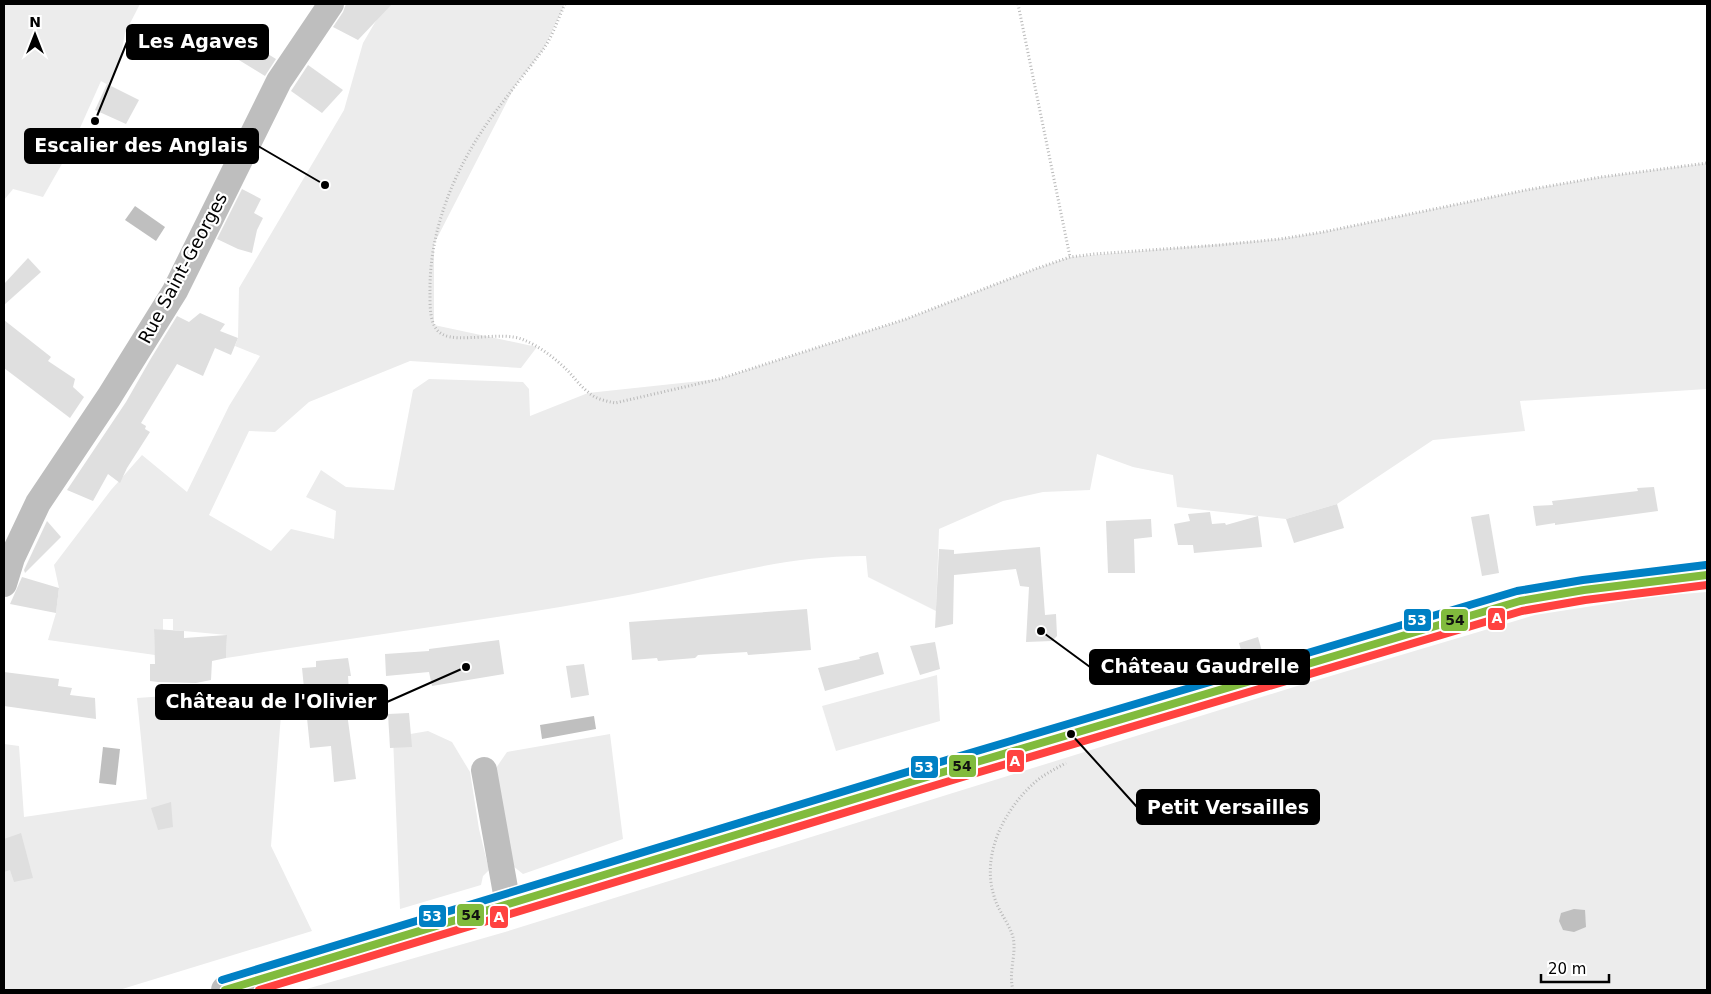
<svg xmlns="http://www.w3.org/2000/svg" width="1711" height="994" font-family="'DejaVu Sans',sans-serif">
<rect width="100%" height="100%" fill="#fff"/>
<g fill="#ececec">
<polygon points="4,4 140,4 125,33 120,60 110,86 101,81 71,148 43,197 13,189 4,200"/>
<path d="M391 4H565L543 50 515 86 434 244V325L537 347 521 368 410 361 309 402 275 432 249 431 209 515 271 551 291 529 334 539 336 511 306 497 321 470 346 487 394 490 413 390 429 379 523 382 529 389 530 416 588 393 719 379 906 319 1035 269 1070 257 1280 239 1323 232 1526 190 1601 177 1707 163V389L1520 401 1525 431 1433 440 1337 504 1286 519 1177 507 1173 475 1133 467 1097 454 1090 490 1043 492 1003 501 939 529 936 611 868 577 866 556C779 555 696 583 612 598 484 621 354 637 226 658L227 635 173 630V619H163V630L154 629 155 655 48 640 56 613 59 588 54 565 111 490 142 455 187 492 229 406 260 356 235 346 238 338 239 288 344 110 363 43 377 19Z"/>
<polygon points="1707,592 1707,990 303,990 505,932 1297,686 1535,615 1657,596"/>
<polygon points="937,675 940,721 836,751 822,706"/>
<polygon points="283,688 271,846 312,931 119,990 4,990 4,744 19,746 24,817 147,799 137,698"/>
<polygon points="428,731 452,742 470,772 479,829 489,870 483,876 481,885 400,909 393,737"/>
<polygon points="610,734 623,839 523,874 513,866 494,771 507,752"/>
</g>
<g fill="#bfbfbf">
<polygon points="135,206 165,227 156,241 125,220"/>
<polygon points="594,716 596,729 542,739 540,725"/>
<polygon points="103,747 120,749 116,785 99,783"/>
<polygon points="1574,909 1585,910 1586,927 1574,932 1563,930 1559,921 1561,913"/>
</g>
<g fill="#dfdfdf">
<polygon points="346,4 392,4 358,40 333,27 343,12"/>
<polygon points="229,30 276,59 265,76 221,49"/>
<polygon points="308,65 343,90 322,113 291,91"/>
<polygon points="107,84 139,100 126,124 95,110"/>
<polygon points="242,189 261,199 254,213 263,218 257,230 252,253 238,249 217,239"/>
<polygon points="28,258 41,272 4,305 4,284"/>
<polygon points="200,313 225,324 220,331 238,338 231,355 215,348 203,376 177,364 141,423 146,426 145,429 150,432 127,468 120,483 108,474 93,501 67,490 126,402 150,360 177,316 189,322"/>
<polygon points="4,320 51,357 48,361 75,379 73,387 84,397 70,418 4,368"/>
<polygon points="1654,487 1658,511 1555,525 1555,523 1536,526 1533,506 1553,505 1552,501 1638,491 1637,488"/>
<polygon points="1337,504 1344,528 1294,543 1286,519"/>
<polygon points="1210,512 1212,524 1225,523 1226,525 1258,516 1262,547 1194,553 1193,545 1178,545 1174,524 1190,521 1188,514"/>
<polygon points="1489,514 1499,573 1482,576 1471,517"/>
<polygon points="1151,519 1152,537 1134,539 1135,573 1108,573 1106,521"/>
<polygon points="47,521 61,537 25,573 24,570"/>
<polygon points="1040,547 1045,615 1056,614 1057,636 1052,641 1026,642 1029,587 1020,586 1016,569 954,575 953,624 935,628 939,549 954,550 954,554"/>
<polygon points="22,577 59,588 56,613 10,604"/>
<polygon points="807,609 811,650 748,655 747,652 698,655 695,658 658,661 657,658 632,660 629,622"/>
<polygon points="154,629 184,631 184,638 227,635 226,658 212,661 211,680 196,683 158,682 150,681 150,664 155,664"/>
<polygon points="1258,637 1263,655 1244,661 1239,643"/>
<polygon points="499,640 504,674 432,686 429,672 386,676 385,654 429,651 429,649"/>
<polygon points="935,642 940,669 920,675 910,646"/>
<polygon points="878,652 884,674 825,691 818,668 860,659 859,657"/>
<polygon points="348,658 351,676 348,676 350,706 346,706 356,779 334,782 331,746 310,748 302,668 316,667 316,661"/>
<polygon points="584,664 589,695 571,698 566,666"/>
<polygon points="4,672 59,679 58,686 72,688 70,695 95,698 96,719 4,706"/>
<polygon points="409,713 412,747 390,748 388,714"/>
<polygon points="171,802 173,827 158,830 151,808"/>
<polygon points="21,833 33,878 14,882 10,870 4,872 4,839"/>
</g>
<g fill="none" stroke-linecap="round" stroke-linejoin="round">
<g stroke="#b9b9b9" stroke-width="3" stroke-dasharray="1 2.5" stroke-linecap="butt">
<path d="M565 4C558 19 552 38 542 51 527 71 511 91 496 111 457 163 429 227 430 292 430 305 429 327 442 334 459 344 502 330 524 340 539 346 556 359 567 370 574 377 580 386 588 392 595 399 606 401 615 403L719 379 906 319 1035 269 1070 257 1094 254 1219 245 1280 239 1323 232 1526 190 1601 177 1707 163"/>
<polyline points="1018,4 1070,257"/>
<path d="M1013 990C1008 971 1017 955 1013 937 1009 923 998 911 994 896 981 855 1004 810 1034 783 1043 775 1055 769 1066 763"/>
</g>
<g stroke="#bebebe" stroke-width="26">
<polyline points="4,584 12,558 38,503 109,397 175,291 279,81 331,4"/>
<polyline points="484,770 508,905"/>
</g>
<polyline stroke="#bebebe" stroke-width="28" points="225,990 687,851 963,766 1520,601 1584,590 1707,575"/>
<g stroke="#fff" stroke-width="11">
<polyline id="bus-1" points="225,990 963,766 1520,601 1584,590 1707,575"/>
</g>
<g stroke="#fff" stroke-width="11">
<polyline id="bus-2" points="259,990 966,776 1522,611 1585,600 1707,585"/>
</g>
<g stroke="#fff" stroke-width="11">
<polyline id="bus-3" points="222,980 960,756 1517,591 1583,580 1706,565"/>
</g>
<use href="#bus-1" stroke="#81bb3d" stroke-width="8"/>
<use href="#bus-2" stroke="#ff4240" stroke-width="8"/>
<use href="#bus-3" stroke="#0080c4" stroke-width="8"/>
</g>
<g text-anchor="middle" stroke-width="4.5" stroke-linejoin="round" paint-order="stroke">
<g font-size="18" fill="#000" stroke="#fff">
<text transform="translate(183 268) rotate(-62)" y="6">Rue Saint-Georges</text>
</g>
</g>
<path fill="none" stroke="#000" stroke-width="2" d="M95 121L127 42M325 185L258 146M1041 631L1090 667M466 667L387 702M1071 734L1137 807"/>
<g fill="#000" stroke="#fff" stroke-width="2">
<circle cx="95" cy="121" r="5"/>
<circle cx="325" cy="185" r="5"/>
<circle cx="1041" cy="631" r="5"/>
<circle cx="466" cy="667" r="5"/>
<circle cx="1071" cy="734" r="5"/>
</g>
<g fill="#000" stroke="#000" stroke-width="2">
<rect x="127" y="25" width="141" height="34" rx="5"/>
<rect x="25" y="129" width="233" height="34" rx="5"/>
<rect x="1090" y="650" width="219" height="34" rx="5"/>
<rect x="156" y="685" width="231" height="34" rx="5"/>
<rect x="1137" y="790" width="182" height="34" rx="5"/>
</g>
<g font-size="19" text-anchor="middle" font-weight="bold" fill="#fff">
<text x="198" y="48">Les Agaves</text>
<text x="141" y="152">Escalier des Anglais</text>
<text x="1200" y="673">Château Gaudrelle</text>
<text x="271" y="708">Château de l'Olivier</text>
<text x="1228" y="814">Petit Versailles</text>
</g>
<g stroke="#fff" stroke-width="2">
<rect x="1487" y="607" width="19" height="24" rx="5" fill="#ff4240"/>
<rect x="1440" y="608" width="29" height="24" rx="5" fill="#81bb3d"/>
<rect x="1403" y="608" width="29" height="24" rx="5" fill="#0080c4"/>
<rect x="1006" y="749" width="19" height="24" rx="5" fill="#ff4240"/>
<rect x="948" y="754" width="29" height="24" rx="5" fill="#81bb3d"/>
<rect x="910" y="755" width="29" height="24" rx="5" fill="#0080c4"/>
<rect x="456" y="903" width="29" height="24" rx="5" fill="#81bb3d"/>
<rect x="418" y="904" width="29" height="24" rx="5" fill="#0080c4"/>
<rect x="489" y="905" width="20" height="24" rx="5" fill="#ff4240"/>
</g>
<g font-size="14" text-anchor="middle" font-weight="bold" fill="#fff">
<text x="1497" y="623">A</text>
<text x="1417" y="625">53</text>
<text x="1015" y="766">A</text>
<text x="924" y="772">53</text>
<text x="432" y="921">53</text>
<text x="499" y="922">A</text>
</g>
<g font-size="14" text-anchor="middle" font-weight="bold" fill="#111">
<text x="1455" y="625">54</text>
<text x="962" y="771">54</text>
<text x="471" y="920">54</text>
</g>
<rect width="1711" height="994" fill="none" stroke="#000000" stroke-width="10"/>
<g transform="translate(35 35)" stroke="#ffffff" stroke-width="4" paint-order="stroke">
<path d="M0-4L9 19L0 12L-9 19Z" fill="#000000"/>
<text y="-8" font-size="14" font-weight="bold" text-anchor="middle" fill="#000000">N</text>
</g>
<path d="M1541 974v8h68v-8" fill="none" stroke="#000000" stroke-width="2.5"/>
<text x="1548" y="974" font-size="15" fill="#000000" stroke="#ffffff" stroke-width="4" paint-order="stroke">20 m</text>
</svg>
